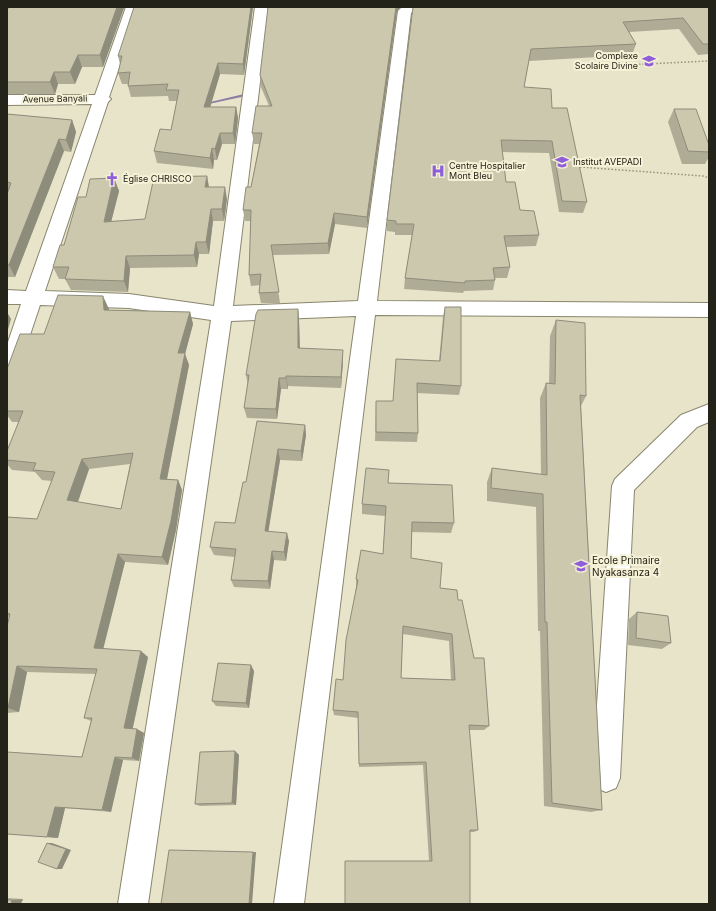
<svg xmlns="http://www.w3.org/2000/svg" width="716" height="911" font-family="Inter,sans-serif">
<rect width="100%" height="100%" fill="#e7e4ca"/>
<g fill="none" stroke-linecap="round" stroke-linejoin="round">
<polygon fill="#8a7ea3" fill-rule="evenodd" points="244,94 246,94 246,96 204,105 202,104"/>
<g stroke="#89866e" stroke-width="2">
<g id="minor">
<polygon points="126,7 140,7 109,97 111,99 108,102 45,291 129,294 214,306 255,7 269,7 233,306 358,301 398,11 402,7 419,7 411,13 377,301 709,303 709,317 375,315 304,904 274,904 356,316 231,321 148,904 118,904 211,320 129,308 40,305 17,374 14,380 7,382 7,345 21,304 7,304 7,290 26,291 92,104 7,105 7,95 95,95"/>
<polygon points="709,404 709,422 697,427 634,490 620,778 616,788 606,792 596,788 592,778 612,486 615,479 681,415"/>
</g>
</g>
<g stroke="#93917e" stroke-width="1.5" stroke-dasharray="1.5 2" stroke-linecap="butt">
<polyline points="583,67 709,61"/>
<polyline points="580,167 703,176 709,178"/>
</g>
<use href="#minor" fill="#fff" fill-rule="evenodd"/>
</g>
<g fill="#afac96" fill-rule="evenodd">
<polygon points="253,7 244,75 220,74 210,107 236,107 238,118 235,144 222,144 217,160 214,160 213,169 157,163 154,151 171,130 177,101 169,101 168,96 131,97 128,86 128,84 122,84 118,73 120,64 118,56"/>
<polygon points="268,7 400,7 397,11 367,228 335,224 329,254 273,255 280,303 261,303 259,293 260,285 251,286 249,275 251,221 245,221 243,210 251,187 259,144 254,144 252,133 269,106 261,87 260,75"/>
<polygon points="413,7 709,7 709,54 698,55 679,29 629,32 636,44 632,55 529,61 524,87 552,108 587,202 583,213 559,212 549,153 502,152 506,182 520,210 539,235 536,246 506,247 510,267 507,278 495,278 495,280 493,290 464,291 463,293 404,289 405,278 412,235 395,235 395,232 387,231 387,220"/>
<polygon points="124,8 103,67 82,67 75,84 58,84 55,94 7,94 7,10"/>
<polygon points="674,109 709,145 709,157 705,164 682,164 668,122"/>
<polygon points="7,114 72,120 76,132 71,152 64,151 15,277 7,277 7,194 8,191 7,191"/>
<polygon points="207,176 209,187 227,199 224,221 213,221 209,254 199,254 197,267 130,268 128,292 71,290 65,279 59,279 53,267 86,197 114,178 119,191 111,222 145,219"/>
<polygon points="445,307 461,386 459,395 417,393 418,433 417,442 375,441 376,401 393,401 439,361 443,317"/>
<path d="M109 309V310L190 312 193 324 185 354 189 365 167 479 178 480 182 490 176 530 168 565 125 562 103 648 148 657 132 728 144 733 139 761 123 760 111 812 65 808 58 838 7 834 82 757 91 721 84 718 96 674 27 672 19 712 7 713V626L9 617 7 616V517L37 519 52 481 42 480 35 472 12 470 7 464V451L19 422H12L7 415V369L44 334ZM130 464 121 509 78 502 89 469Z"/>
<polygon points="298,309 299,320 300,348 343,361 341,388 288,386 288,389 281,389 277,419 247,418 244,408 248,385 246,375"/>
<polygon points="556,320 586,396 581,406 602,810 591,812 544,806 540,631 538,631 536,507 487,501 487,482 492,468 541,475 540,398 546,383 549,383 550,336"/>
<polygon points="257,421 305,425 306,435 302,461 280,460 268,531 289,541 286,561 274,560 270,589 234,587 231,580 235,557 214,555 210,547 235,523 246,482"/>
<path d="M388 483 454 523 451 533 412 532 411 558 440 588 458 600 489 726 484 730H469L478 830 474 832H470V904L429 861 423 765 359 767 358 718 334 715 333 710 343 680 356 588V579L383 554 385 516 362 514V504ZM403 634 449 641 451 680 401 678Z"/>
<polygon points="637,612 671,643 662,649 628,645 629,619"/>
<polygon points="254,671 249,708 216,706 212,701"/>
<polygon points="235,751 239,755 236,805 200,806 195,804"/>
<polygon points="7,898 23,899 7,904"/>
</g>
<g fill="#8e8c7a">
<polygon points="117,7 124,7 124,8 103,67 100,55"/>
<polygon points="251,7 253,7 244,75 243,64"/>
<polygon points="396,7 400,7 397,11 367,228 367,217"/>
<polygon points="78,55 82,67 75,84 70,72"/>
<polygon points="218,63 220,74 207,118 204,107"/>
<polygon points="54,72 58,84 55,94 50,82"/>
<polygon points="236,107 238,118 235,144 233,133"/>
<polygon points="72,120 76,132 71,152 66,140"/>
<polygon points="220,133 222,144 217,160 215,149"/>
<polygon points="59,139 64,151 15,277 9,265"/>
<polygon points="212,148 214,160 213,169 210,158"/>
<polygon points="207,176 209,188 205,187"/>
<polygon points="114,178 119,191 108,234 104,222"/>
<polygon points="225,187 227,199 224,221 222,209"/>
<polygon points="211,209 213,221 209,254 206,242"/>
<polygon points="334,213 335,224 329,254 328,243"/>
<polygon points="196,242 199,254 197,267 194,255"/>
<polygon points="126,256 130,268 128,292 124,281"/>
<polygon points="103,296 109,309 109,322 104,310"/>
<polygon points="298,309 299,320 300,359 298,348"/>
<polygon points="7,312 11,319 7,333"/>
<polygon points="190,312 193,324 185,354 189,365 165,489 160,479 178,353"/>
<polygon points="343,350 343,361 341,388 341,377"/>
<polygon points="286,376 288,386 288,389 286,378"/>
<polygon points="279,378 281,389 277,419 276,409"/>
<polygon points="305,425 306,435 302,461 301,451"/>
<polygon points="278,449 280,460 267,540 265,531"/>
<polygon points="82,459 89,469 75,510 67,500"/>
<polygon points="178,480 182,490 176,530 168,565 162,557"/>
<polygon points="287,533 289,541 286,561 284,552"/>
<polygon points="272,551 274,560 270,589 268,581"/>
<polygon points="118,554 125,562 102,654 94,648"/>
<polygon points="141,651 148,657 132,732 124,728"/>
<polygon points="251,665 254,671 249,708 246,703"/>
<polygon points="17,666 27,672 19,712 8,708"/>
<polygon points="137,729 144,733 139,761 132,758"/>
<polygon points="235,751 239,755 236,805 232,803"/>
<polygon points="115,757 123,760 111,812 102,810"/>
<polygon points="55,807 65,808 58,838 47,837"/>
<polygon points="47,843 52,843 71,850 62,869 57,869"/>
<polygon points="253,852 256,852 252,904 249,904"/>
<polygon points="23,899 21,904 11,904 12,900"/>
</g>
<g fill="#cbc8ae" stroke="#8e8c7a" fill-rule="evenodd">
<polygon points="9,7 117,7 100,55 78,55 70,72 54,72 50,82 7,82 7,10"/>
<polygon points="134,7 251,7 243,64 218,63 204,107 236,107 233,133 220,133 215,149 212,148 210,158 154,151 160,129 171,130 179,90 166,90 168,84 128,86 130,72 118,73 122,56 118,56"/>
<polygon points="268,7 396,7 367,217 334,213 328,243 271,245 279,292 259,293 261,274 249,275 251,210 243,210 246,187 251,187 262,133 252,133 256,106 272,106 260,75"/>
<polygon points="413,7 709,7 709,44 703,44 683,18 623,22 636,44 531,49 524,87 551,89 552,108 567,108 587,202 562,201 552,141 501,140 506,182 515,182 520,210 534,211 539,235 504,236 510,267 493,268 495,280 465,281 465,283 405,278 414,224 396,224 396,221 387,220"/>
<polygon points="674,109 696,109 709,145 709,152 688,151"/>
<polygon points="7,114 72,120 66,140 59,139 9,265 7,265 7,194 11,183 7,182"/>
<polygon points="207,176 205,187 225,187 222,209 211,209 206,242 196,242 194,255 126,256 124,281 65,279 69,267 53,267 60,245 64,245 78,197 86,197 90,179 114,178 104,222 145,219 154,177"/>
<path d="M58 295 103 296 104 310 190 312 178 353H185L160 479 178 480 171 521 162 557 118 554 94 648 141 651 124 728 137 729 132 758 115 757 102 810 55 807 47 837 7 834V752L82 757 92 718H84L97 669 17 666 8 708H7V626L10 614 7 613V517L37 519 55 472 33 470 36 463 7 460V451L23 411H7V369L20 334H44ZM133 453 121 509 67 500 82 459Z"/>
<polygon points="445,307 461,307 461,386 417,383 418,433 376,432 376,401 393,401 396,359 440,361"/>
<polygon points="298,309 298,348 343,350 341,377 286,376 286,378 279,378 276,409 244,408 249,375 246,375 256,314 258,310"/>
<polygon points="556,320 585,323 586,396 580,395 602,810 552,803 547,622 545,622 543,494 491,488 492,468 547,475 546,383 555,384"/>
<polygon points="257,421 305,425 301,451 278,449 265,531 287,533 284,552 272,551 268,581 231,580 236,549 210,547 215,522 235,523 243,482 246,482"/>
<path d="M366 468 389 470 388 483 452 485 454 523 412 522 411 558 442 563 440 588 457 590 458 600H462L474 658H484L489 726 469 725 478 830H470V904H345V861H432L426 762 359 764 358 712 333 710 336 679 343 680 346 640 358 580 356 579 361 550 383 554 386 506 362 504ZM403 626 452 634 455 680 401 678Z"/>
<polygon points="637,612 668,616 671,643 636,638"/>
<polygon points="218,663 251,665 246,703 212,701"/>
<polygon points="235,751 232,803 195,804 200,752"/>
<polygon points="47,843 66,849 57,869 38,862"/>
<polygon points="169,850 253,852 249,904 161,904"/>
<polygon points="7,900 12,900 11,904 7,904"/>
</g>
<defs>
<g id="school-bare" transform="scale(1.08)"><path d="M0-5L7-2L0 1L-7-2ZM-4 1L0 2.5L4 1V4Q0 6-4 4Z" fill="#8e5fd9" stroke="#f5f2d7" stroke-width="2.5" paint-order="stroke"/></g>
<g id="hospital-bare" transform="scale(1.08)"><path d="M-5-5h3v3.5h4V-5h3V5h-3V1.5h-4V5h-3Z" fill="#8e5fd9" stroke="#f5f2d7" stroke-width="2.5" paint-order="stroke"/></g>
<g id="church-bare" transform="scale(1.08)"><path d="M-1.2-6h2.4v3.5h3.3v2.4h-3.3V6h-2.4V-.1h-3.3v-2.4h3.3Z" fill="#8e5fd9" stroke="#f5f2d7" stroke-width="2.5" paint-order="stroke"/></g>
</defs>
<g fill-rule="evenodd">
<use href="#school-bare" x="649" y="61"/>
<use href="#school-bare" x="562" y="162"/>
<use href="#hospital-bare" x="438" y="171"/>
<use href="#church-bare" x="112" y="179"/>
<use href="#school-bare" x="581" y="566"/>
</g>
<g text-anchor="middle" stroke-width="4" stroke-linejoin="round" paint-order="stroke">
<g font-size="9" fill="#242319" stroke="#f5f2d7" text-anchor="start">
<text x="638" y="59" text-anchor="end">Complexe<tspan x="638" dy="10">Scolaire Divine</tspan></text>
<text x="573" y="165">Institut AVEPADI</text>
<text x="449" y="169">Centre Hospitalier<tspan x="449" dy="10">Mont Bleu</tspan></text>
<text x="123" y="182">Église CHRISCO</text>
</g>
<g font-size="9" fill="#242319" stroke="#f5f2d7">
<text transform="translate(55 99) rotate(-1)" y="3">Avenue Banyali</text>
</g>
<g font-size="10" fill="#242319" stroke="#f5f2d7" text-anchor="start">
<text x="592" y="564">Ecole Primaire<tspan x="592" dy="12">Nyakasanza 4</tspan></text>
</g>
</g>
<rect width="716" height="911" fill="none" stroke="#242319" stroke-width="16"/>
</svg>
